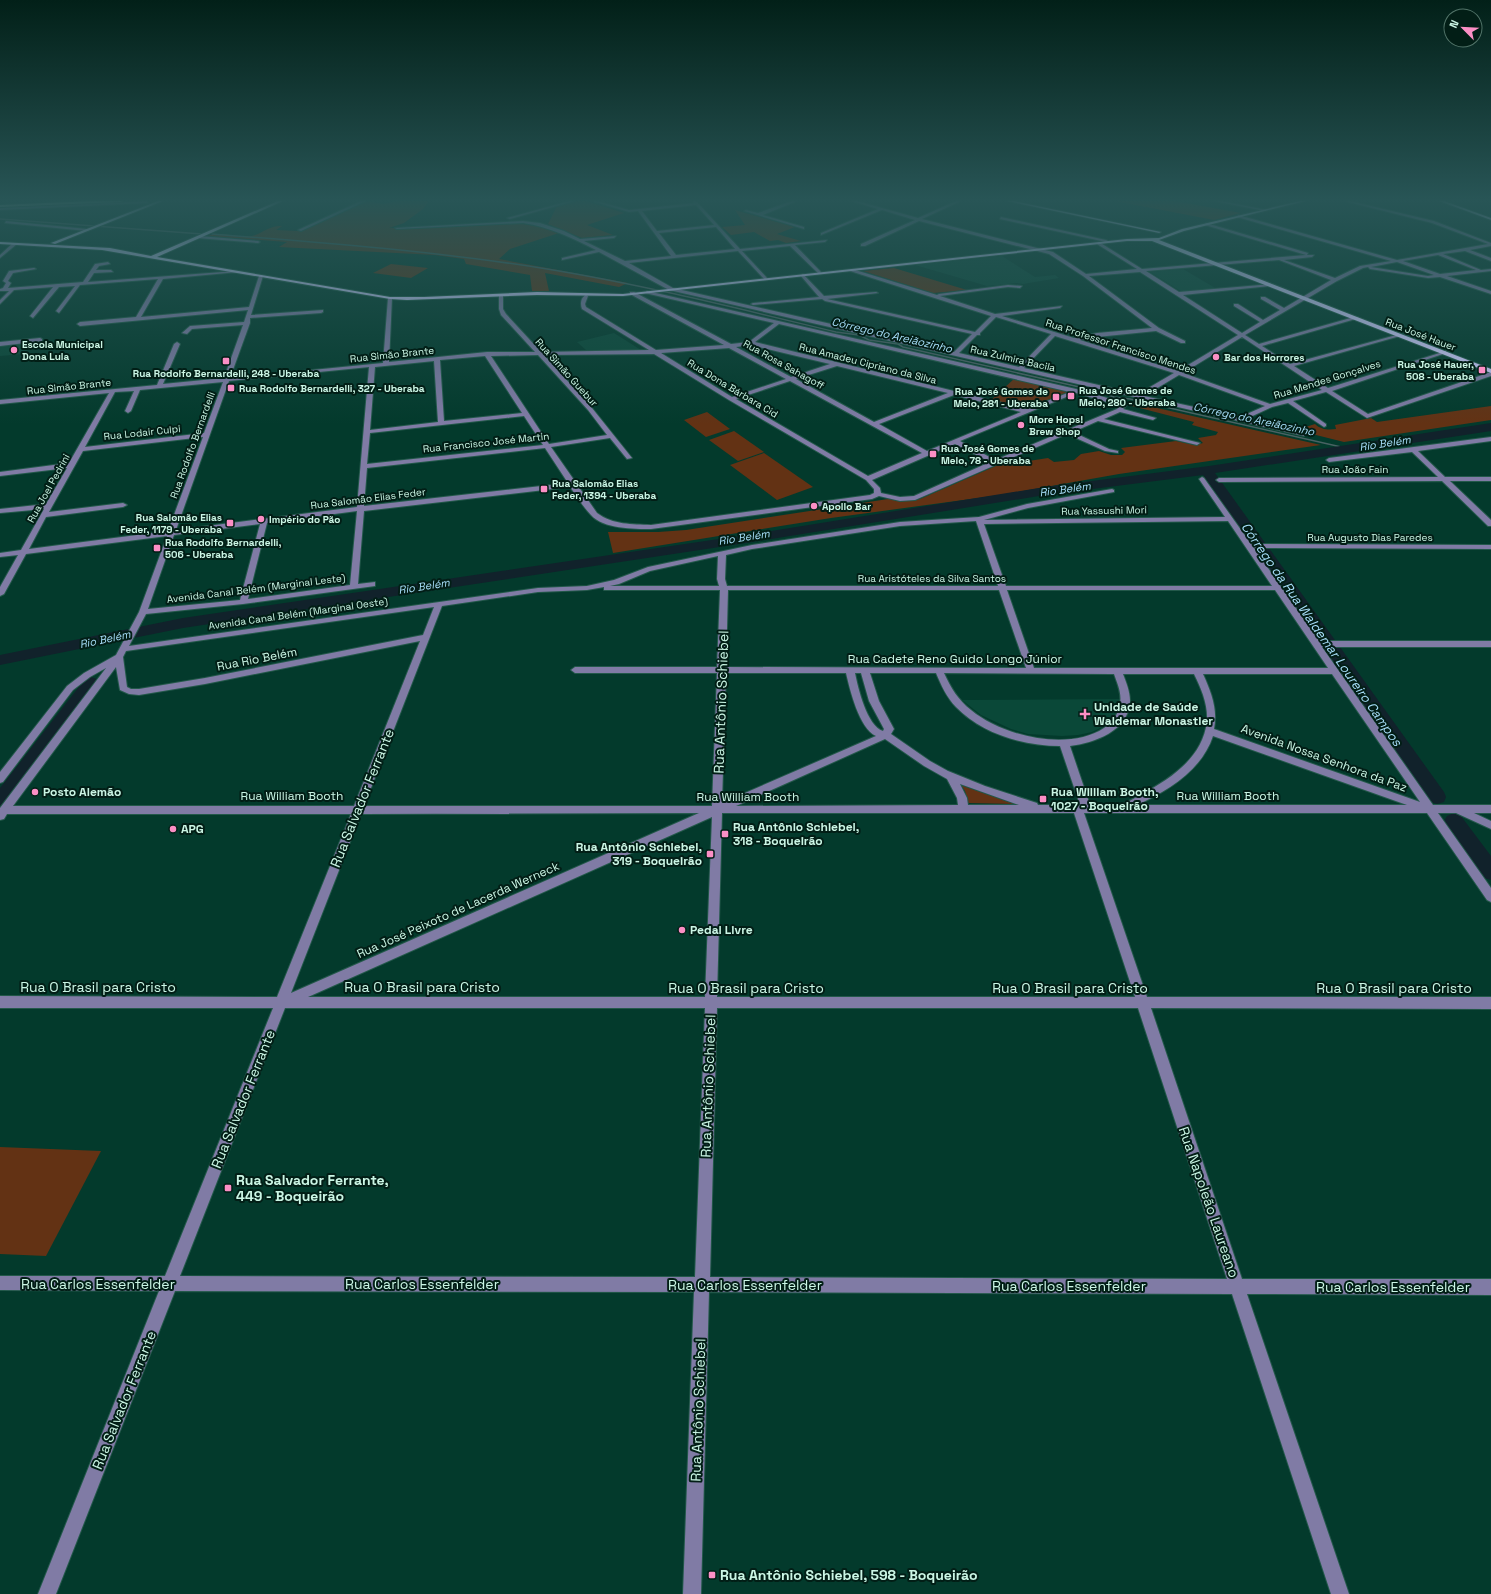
<svg xmlns="http://www.w3.org/2000/svg" width="1491" height="1594" font-family="'Space Grotesk',sans-serif">
<rect width="100%" height="100%" fill="#033a2c"/>
<g fill="#0a4838">
<polygon points="1002,256 1035,277 1055,275 1059,278 1023,284 1017,283 987,286 915,265"/>
<polygon points="1183,269 1217,289 1182,292 1150,272"/>
<polygon points="614,333 641,350 586,350 577,342"/>
<polygon points="33,343 24,354 0,356 0,346"/>
<polygon points="1120,699 1118,709 1113,718 1104,726 1092,732 1078,735 1062,736 1028,734 1011,729 981,715 962,700"/>
</g>
<g fill="#633214">
<path d="M366 201 384 204 398 201H429L423 209 404 223 389 228 517 223 542 227 559 233 510 249 499 259 628 283 619 287 545 273 549 291H532L530 275 466 264 464 259 435 255 279 247 287 242 208 236C222 230 237 239 252 236 263 233 270 225 282 226L276 230 299 231Z"/>
<polygon points="577,201 586,201 624,213 587,225 613,235 582,238 548,224 557,206"/>
<polygon points="1115,201 1175,201 1241,213 1214,220"/>
<polygon points="735,210 795,227 777,234 801,241 786,243 778,240 770,241 754,232 731,235 722,227 745,225"/>
<polygon points="391,264 428,268 411,278 373,273"/>
<polygon points="894,268 967,290 933,293 863,271"/>
<polygon points="1015,378 1072,391 1026,410 990,401"/>
<polygon points="1135,403 1321,445 1119,474 1000,495 831,518 613,553 608,532 658,532 686,530 888,499 909,501 920,499 1014,458 1022,462 1048,458 1054,462 1074,460 1081,454 1099,451 1111,455 1122,455 1125,452 1121,448 1176,441 1195,445 1203,443 1198,438 1216,435 1218,432 1192,425 1194,422 1132,406"/>
<path d="M1491 406V420L1344 442 1296 430 1315 424C1321 430 1329 430 1336 429L1335 425 1371 418 1377 422Z"/>
<polygon points="707,412 730,429 706,437 684,420"/>
<polygon points="734,431 764,452 738,461 709,440"/>
<polygon points="764,453 813,487 777,500 730,465"/>
<polygon points="961,785 1015,804 968,803 965,791"/>
<polygon points="0,1147 101,1151 46,1256 0,1254"/>
</g>
<g fill="none" stroke-linecap="round" stroke-linejoin="round">
<g stroke="#496263" stroke-width="1.5">
<polyline points="0,219 202,234"/>
<path d="M212 234C324 243 436 251 547 269 645 285 740 309 836 332L859 335 869 340 898 344 903 347 1097 391 1114 397 1130 399 1350 449"/>
</g>
<g fill="#11222b" fill-rule="evenodd">
<polygon points="1491,423 1491,431 1215,473 1444,792 1446,797 1444,802 1437,804 1430,802 1203,475 1045,495 746,543 183,628 0,665 0,655 183,618 746,535 1045,487 1209,466"/>
<polygon points="91,677 97,679 99,683 97,687 7,807 0,809 0,788 85,679"/>
<polygon points="1454,813 1461,816 1491,856 1491,880 1484,878 1447,826 1444,821 1447,816"/>
</g>
<g stroke="#23584a" stroke-width="2">
<g id="minor">
<polygon points="147,201 148,203 0,210 0,208"/>
<polygon points="361,201 366,201 301,231 298,230"/>
<polygon points="569,201 575,201 510,219 507,218"/>
<path d="M591 201H597L629 210 694 203 692 201H696L740 249 827 240 825 242 795 245 821 272 819 274 790 246 742 251 767 278 765 280 738 251 629 263 673 288 954 352 972 334 825 301 822 299 753 305 751 304 753 303 819 297 801 276 803 274 824 296 876 292 878 293 827 299 975 332 991 316 850 271 852 269 937 295 939 294 1008 285 1022 286 1020 288 1008 287 940 296 995 314 1062 306 1060 308 1002 316 1074 338 1097 333 1152 328 1083 276 1049 254 919 221 865 246H861V244L915 220 882 210 821 235V233L878 209 851 201H857L918 218 956 201H961L922 219 1053 252 1086 274 1137 269 1097 244 1099 242 1142 269 1306 255 1205 225 1206 223 1308 253 1307 255H1314L1312 257 1284 260 1335 278 1360 266 1391 261 1237 217 1238 215 1397 260 1488 244 1432 223 1344 201H1350L1434 221 1491 243V246L1470 250 1491 258V261L1465 251 1443 254 1481 270 1491 269V271L1447 276 1491 291V294L1440 277 1428 278 1370 269 1368 267 1363 268 1337 281 1245 335 1259 344 1354 317 1359 318 1262 346 1290 364 1400 334V336L1294 366 1328 388 1446 351V353L1332 391 1368 414 1491 372V376L1367 418 1326 392 1293 401 1326 424V426L1324 427 1288 403 1272 407 1246 419 1306 433 1307 434 1304 436 669 290 599 252 562 260V258L596 250C572 238 550 227 523 223L397 229 395 228 523 221 540 223 564 231 580 239 616 236 614 238 584 241 625 261 671 256 638 211 629 212ZM696 205 714 225 657 231 642 211ZM716 227 735 249 676 255 659 233ZM1438 255 1476 270 1440 274 1403 261ZM1279 260 1331 280 1284 308 1265 297H1261V299L1280 310 1263 320 1238 304H1234V306L1260 322 1242 333 1183 295 1270 286 1272 284 1179 292 1146 271ZM1397 262 1434 275 1428 276 1371 267ZM1140 272 1238 335 1178 371 1080 340 1097 337 1156 331 1181 343H1185V341L1159 328 1089 276ZM996 317 1051 334 1019 367 959 353 977 335H980V333ZM1055 336 1174 373 1138 394 1024 368ZM1242 337 1322 390 1270 404 1183 373ZM1179 375 1265 406 1240 417 1144 396Z"/>
<polygon points="792,201 797,201 763,215 804,227 804,229 744,211 746,210 758,213"/>
<polygon points="1213,201 1221,201 1267,210 1265,211"/>
<polygon points="1001,217 1106,240 1108,241 1106,242 1000,219"/>
<polygon points="6,221 87,229 89,230 87,231 5,223"/>
<polygon points="199,236 258,241 260,242 258,243 197,238"/>
<polygon points="13,243 17,244 0,258 0,255"/>
<path d="M108 262 110 264 99 266 96 270H111L113 272 94 273 88 282 236 271 238 272 163 279 141 317 249 307 259 276 261 275 263 276 251 315 323 310V312L321 313 250 318V323L230 378 383 363 388 298 390 297 392 298 389 362 487 352H535L501 315 499 309V295L501 294 503 295V309L506 314 541 352 649 350 582 309C580 304 581 297 586 295L588 296 585 304 586 307 656 350 724 345 630 294V292H634L731 344 749 342 774 323 645 293 647 291 1076 389 1118 401 1127 405 1123 409 1156 418 1153 420 1120 412 1104 419 1200 443 1197 445 1098 421 1073 432 1109 449 1118 451V453L1105 451 1067 434 915 500 900 501 879 496 872 499 651 529C634 529 603 529 591 515 583 507 577 496 570 487L364 511 358 584 375 582V586L243 604 146 614 129 646 538 588 587 586 614 580 648 567 752 545 900 522 979 517 1027 504 1112 489 1114 490V492L1028 508 984 520 1225 517 1199 479 1202 477 1204 478 1251 544 1491 545V549L1254 548 1319 641H1491V647H1322L1433 805H1491V813H1474L1491 821V829L1456 813H1438L1491 888V902L1487 900 1427 813H1084L1147 997H1491V1009L1151 1008 1242 1279H1491V1295L1247 1294 1349 1594H1331L1232 1294 709 1292 701 1594H683L694 1292 175 1291 56 1594H38L159 1291 0 1290V1276H165L273 1008H0V996L277 997 351 814H7L4 819 0 820V808L106 668 90 677 73 690 3 782 0 783V772L67 686 84 673 116 655 139 612 167 536 26 554 4 594 0 596V587L18 555 0 557V553L21 550 44 509 0 513V509L46 504 67 468 0 476V472L69 463 109 393 0 404V400L157 385 174 344 177 342 180 344 163 384 224 378 243 325 192 329 187 334 182 333 190 326 244 322 248 310 80 326 77 324 80 322 136 317 158 279 80 285 59 313 56 311 75 286 59 287 33 318 30 316 53 287 14 290 0 304V300L9 291H0V289L3 288 6 283 3 281 9 271 34 268 36 269 13 273 8 281 11 283 8 288 83 282 95 264ZM779 324 1070 392 1027 409 755 342ZM751 345 830 364 791 377 736 347ZM729 348 786 379 732 397 661 353ZM654 354 729 400 866 480 874 489V493L870 495 651 525C632 524 613 525 597 513L551 447 610 438 627 459 632 458 592 408 544 355ZM538 355 588 410 607 435 549 444 491 356ZM485 356 522 413 444 421 440 360ZM434 361 438 422 370 430 375 367ZM837 366 948 393 874 422 796 379ZM369 367 357 507 176 530 229 381ZM790 381 922 453 868 476 736 399ZM223 382 204 433 85 447 115 392 134 391 125 411 128 413 131 411 140 390ZM1076 393 1120 406 1117 409 995 460 960 441ZM954 395 1021 412 927 451 879 424ZM524 416 543 445 367 464 370 433ZM203 437 168 531 29 549 46 517 123 507 127 505 123 503 49 512 83 451ZM955 444 990 462 914 496 900 497 881 493 880 488 872 480ZM545 448 568 483 364 506 367 468ZM357 511 350 585 248 599 267 523ZM976 521 998 586H727L725 579 726 555 752 549 900 526ZM1228 521 1272 586H1006L984 524ZM260 524 240 600 148 609 174 535ZM718 556 717 579 719 586H610L619 584 650 571ZM604 587V590H720L717 667H575L571 670 575 673H717L712 806H364L442 606 538 592 587 590ZM728 590H999L1026 668 726 667ZM1007 590H1275L1328 668H1034ZM434 607 423 635 205 678 139 689H131L127 687 123 657 126 651ZM420 641 354 806H13L116 667 120 690 129 694 139 695 205 684ZM726 673H846C850 690 859 728 876 736L722 803ZM855 673H861L869 701 884 729 883 731C867 726 858 688 855 673ZM870 673H936C941 685 947 698 956 707 982 734 1024 746 1060 746L1080 805H1038L1037 803 985 786 948 771 930 761 891 734 894 729 879 701ZM944 673 1114 674C1117 683 1122 693 1120 703 1119 714 1112 722 1104 728 1068 752 1002 736 971 710 958 700 951 688 944 673ZM1123 674H1194C1201 688 1208 704 1207 721 1203 757 1172 778 1142 794 1135 798 1125 804 1118 805 1109 807 1099 805 1090 805L1070 746C1094 743 1129 731 1130 701 1130 691 1126 682 1123 674ZM1203 674H1332L1420 802 1214 729C1218 709 1211 692 1203 674ZM1213 736 1407 805H1137C1168 791 1202 770 1213 736ZM885 739 924 766 947 779 957 798 958 805 736 806ZM960 784 1019 805H968L967 798ZM699 813 291 993 361 814ZM722 813H1074L1135 997H717ZM712 817 705 997H308ZM285 1008H705L695 1277 180 1276ZM717 1008H1138L1227 1279 710 1277Z"/>
<polygon points="40,338 42,339 42,341 0,346 0,342"/>
<polygon points="1491,437 1491,441 1418,451 1445,477 1491,477 1491,481 1450,481 1491,520 1491,526 1488,526 1442,481 1219,482 1216,480 1219,478 1438,477 1412,452 1329,462 1326,460 1329,458"/>
</g>
</g>
<g stroke="#23584a" stroke-width="2">
<g id="major">
<polygon points="158,201 163,201 55,244 51,243"/>
<polygon points="278,201 283,201 157,257 390,297 424,297 537,292 623,294 1127,239 1159,238 1182,229 1300,201 1306,201 1184,231 1159,240 1491,369 1491,373 1152,241 1127,241 623,296 537,295 407,300 390,299 102,250 0,244 0,242 110,248 151,256"/>
<polygon points="1007,201 1014,201 1161,232 1159,233"/>
<polygon points="1439,201 1444,201 1491,218 1491,220"/>
</g>
</g>
<g stroke="#23584a" stroke-width="2">
<polygon id="highway" points="91,201 123,201 121,202 0,207 0,205"/>
</g>
<use href="#minor" fill="#807ba5" fill-rule="evenodd"/>
<use href="#major" fill="#d0cbff" fill-rule="evenodd"/>
<use href="#highway" fill="#f2f2f2" fill-rule="evenodd"/>
</g>
<linearGradient id="sky" x2="0" y2="1"><stop stop-color="#022018"/><stop offset="0.47" stop-color="#285556"/><stop offset="1" stop-color="#285556" stop-opacity="0"/></linearGradient>
<rect width="1491" height="424" fill="url(#sky)"/>
<g fill="#fb8fc5" stroke="#021e16" stroke-width="1.5">
<circle cx="14" cy="350" r="4"/>
<circle cx="1216" cy="357" r="4"/>
<rect x="222" y="357" width="8" height="8" rx="2"/>
<rect x="1478" y="366" width="8" height="8" rx="2"/>
<rect x="227" y="384" width="8" height="8" rx="2"/>
<rect x="1067" y="392" width="8" height="8" rx="2"/>
<rect x="1052" y="393" width="8" height="8" rx="2"/>
<circle cx="1021" cy="425" r="4"/>
<rect x="929" y="450" width="8" height="8" rx="2"/>
<rect x="540" y="485" width="8" height="8" rx="2"/>
<circle cx="814" cy="506" r="4"/>
<circle cx="261" cy="519" r="4"/>
<rect x="226" y="519" width="8" height="8" rx="2"/>
<rect x="153" y="544" width="8" height="8" rx="2"/>
<path d="M1083 708h4v4h4v4h-4v4h-4v-4h-4v-4h4z"/>
<circle cx="35" cy="792" r="4"/>
<rect x="1039" y="795" width="8" height="8" rx="2"/>
<circle cx="173" cy="829" r="4"/>
<rect x="721" y="830" width="8" height="8" rx="2"/>
<rect x="706" y="850" width="8" height="8" rx="2"/>
<circle cx="682" cy="930" r="4"/>
<rect x="224" y="1184" width="8" height="8" rx="2"/>
<rect x="708" y="1571" width="8" height="8" rx="2"/>
</g>
<g text-anchor="middle" stroke-width="4" stroke-linejoin="round" paint-order="stroke">
<g font-size="10" fill="#cbf6e5" stroke="#021e16">
<text transform="translate(1421 334) rotate(21)" y="4">Rua José Hauer</text>
<text transform="translate(1121 346) rotate(18)" y="4">Rua Professor Francisco Mendes</text>
<text transform="translate(392 354) rotate(-6)" y="4">Rua Simão Brante</text>
<text transform="translate(1013 358) rotate(13)" y="4">Rua Zulmira Bacila</text>
<text transform="translate(868 363) rotate(14)" y="4">Rua Amadeu Cipriano da Silva</text>
<text transform="translate(784 364) rotate(29)" y="4">Rua Rosa Sahagoff</text>
<text transform="translate(567 372) rotate(48)" y="4">Rua Simão Guebur</text>
<text transform="translate(1327 379) rotate(-17)" y="4">Rua Mendes Gonçalves</text>
<text transform="translate(69 386) rotate(-6)" y="4">Rua Simão Brante</text>
<text transform="translate(733 388) rotate(31)" y="4">Rua Dona Bárbara Cid</text>
<text transform="translate(142 432) rotate(-6)" y="4">Rua Lodair Culpi</text>
<text transform="translate(486 442) rotate(-6)" y="4">Rua Francisco José Martin</text>
<text transform="translate(192 445) rotate(-70)" y="4">Rua Rodolfo Bernardelli</text>
<text x="1355" y="473">Rua João Fain</text>
<text transform="translate(48 488) rotate(-61)" y="4">Rua Joel Pedrini</text>
<text transform="translate(368 498) rotate(-7)" y="4">Rua Salomão Elias Feder</text>
<text transform="translate(1104 510) rotate(-1)" y="4">Rua Yassushi Mori</text>
<text x="1370" y="541">Rua Augusto Dias Paredes</text>
<text x="932" y="582">Rua Aristóteles da Silva Santos</text>
<text transform="translate(256 588) rotate(-7)" y="4">Avenida Canal Belém (Marginal Leste)</text>
<text transform="translate(298 613) rotate(-8)" y="4">Avenida Canal Belém (Marginal Oeste)</text>
</g>
<g font-size="10" font-weight="bold" fill="#cbf6e5" stroke="#021e16" text-anchor="start">
<text x="22" y="348">Escola Municipal<tspan x="22" dy="12">Dona Lula</tspan></text>
<text x="1224" y="361">Bar dos Horrores</text>
<text x="1474" y="368" text-anchor="end">Rua José Hauer,<tspan x="1474" dy="12">508 - Uberaba</tspan></text>
<text x="226" y="377" text-anchor="middle">Rua Rodolfo Bernardelli, 248 - Uberaba</text>
<text x="239" y="392">Rua Rodolfo Bernardelli, 327 - Uberaba</text>
<text x="1079" y="394">Rua José Gomes de<tspan x="1079" dy="12">Melo, 280 - Uberaba</tspan></text>
<text x="1048" y="395" text-anchor="end">Rua José Gomes de<tspan x="1048" dy="12">Melo, 281 - Uberaba</tspan></text>
<text x="1029" y="423">More Hops!<tspan x="1029" dy="12">Brew Shop</tspan></text>
<text x="941" y="452">Rua José Gomes de<tspan x="941" dy="12">Melo, 78 - Uberaba</tspan></text>
<text x="552" y="487">Rua Salomão Elias<tspan x="552" dy="12">Feder, 1394 - Uberaba</tspan></text>
<text x="822" y="510">Apollo Bar</text>
<text x="222" y="521" text-anchor="end">Rua Salomão Elias<tspan x="222" dy="12">Feder, 1179 - Uberaba</tspan></text>
<text x="269" y="523">Império do Pão</text>
<text x="165" y="546">Rua Rodolfo Bernardelli,<tspan x="165" dy="12">506 - Uberaba</tspan></text>
</g>
<g font-size="11" font-style="italic" fill="#a8dffa" stroke="#021e16">
<text transform="translate(892 335) rotate(13)" y="4">Córrego do Areiãozinho</text>
<text transform="translate(1254 419) rotate(12)" y="4">Córrego do Areiãozinho</text>
<text transform="translate(1385 443) rotate(-9)" y="4">Rio Belém</text>
<text transform="translate(1065 489) rotate(-8)" y="4">Rio Belém</text>
<text transform="translate(744 537) rotate(-9)" y="4">Rio Belém</text>
<text transform="translate(424 586) rotate(-9)" y="4">Rio Belém</text>
<text transform="translate(105 639) rotate(-12)" y="4">Rio Belém</text>
</g>
<g font-size="12" fill="#cbf6e5" stroke="#021e16">
<text transform="translate(257 659) rotate(-11)" y="4">Rua Rio Belém</text>
<text x="955" y="663">Rua Cadete Reno Guido Longo Júnior</text>
<text transform="translate(1324 758) rotate(20)" y="4">Avenida Nossa Senhora da Paz</text>
<text x="292" y="800">Rua William Booth</text>
<text x="1228" y="800">Rua William Booth</text>
<text x="748" y="801">Rua William Booth</text>
<text transform="translate(458 910) rotate(-24)" y="4">Rua José Peixoto de Lacerda Werneck</text>
</g>
<g font-size="12" font-weight="bold" fill="#cbf6e5" stroke="#021e16" text-anchor="start">
<text x="1094" y="711">Unidade de Saúde<tspan x="1094" dy="14">Waldemar Monastier</tspan></text>
<text x="43" y="796">Posto Alemão</text>
<text x="1051" y="796">Rua William Booth,<tspan x="1051" dy="14">1027 - Boqueirão</tspan></text>
<text x="733" y="831">Rua Antônio Schiebel,<tspan x="733" dy="14">318 - Boqueirão</tspan></text>
<text x="181" y="833">APG</text>
<text x="702" y="851" text-anchor="end">Rua Antônio Schiebel,<tspan x="702" dy="14">319 - Boqueirão</tspan></text>
<text x="690" y="934">Pedal Livre</text>
</g>
<g font-size="13" font-style="italic" fill="#a8dffa" stroke="#021e16">
<text transform="translate(1322 634) rotate(55)" y="5">Córrego da Rua Waldemar Loureiro Campos</text>
</g>
<g font-size="14" fill="#cbf6e5" stroke="#021e16">
<text transform="translate(721 702) rotate(-88)" y="5">Rua Antônio Schiebel</text>
<text transform="translate(362 798) rotate(-68)" y="5">Rua Salvador Ferrante</text>
<text x="98" y="992">Rua O Brasil para Cristo</text>
<text x="422" y="992">Rua O Brasil para Cristo</text>
<text x="746" y="993">Rua O Brasil para Cristo</text>
<text x="1070" y="993">Rua O Brasil para Cristo</text>
<text x="1394" y="993">Rua O Brasil para Cristo</text>
<text transform="translate(708 1086) rotate(-88)" y="5">Rua Antônio Schiebel</text>
<text transform="translate(243 1099) rotate(-68)" y="5">Rua Salvador Ferrante</text>
<text transform="translate(1209 1202) rotate(71)" y="5">Rua Napoleão Laureano</text>
<text x="98" y="1289">Rua Carlos Essenfelder</text>
<text x="422" y="1289">Rua Carlos Essenfelder</text>
<text x="745" y="1290">Rua Carlos Essenfelder</text>
<text x="1069" y="1291">Rua Carlos Essenfelder</text>
<text x="1393" y="1292">Rua Carlos Essenfelder</text>
<text transform="translate(124 1400) rotate(-68)" y="5">Rua Salvador Ferrante</text>
<text transform="translate(698 1410) rotate(-88)" y="5">Rua Antônio Schiebel</text>
</g>
<g font-size="14" font-weight="bold" fill="#cbf6e5" stroke="#021e16" text-anchor="start">
<text x="236" y="1185">Rua Salvador Ferrante,<tspan x="236" dy="16">449 - Boqueirão</tspan></text>
<text x="720" y="1580">Rua Antônio Schiebel, 598 - Boqueirão</text>
</g>
</g>
<g transform="translate(1463 28) rotate(294)"><circle r="19" fill="#021e16" stroke="#527469"/>
<path d="M0-3L7 15L0 10L-7 15Z" fill="#fb8fc5"/>
<text y="-6" font-size="11" font-weight="bold" text-anchor="middle" fill="#cbf6e5">N</text>
</g>
</svg>
